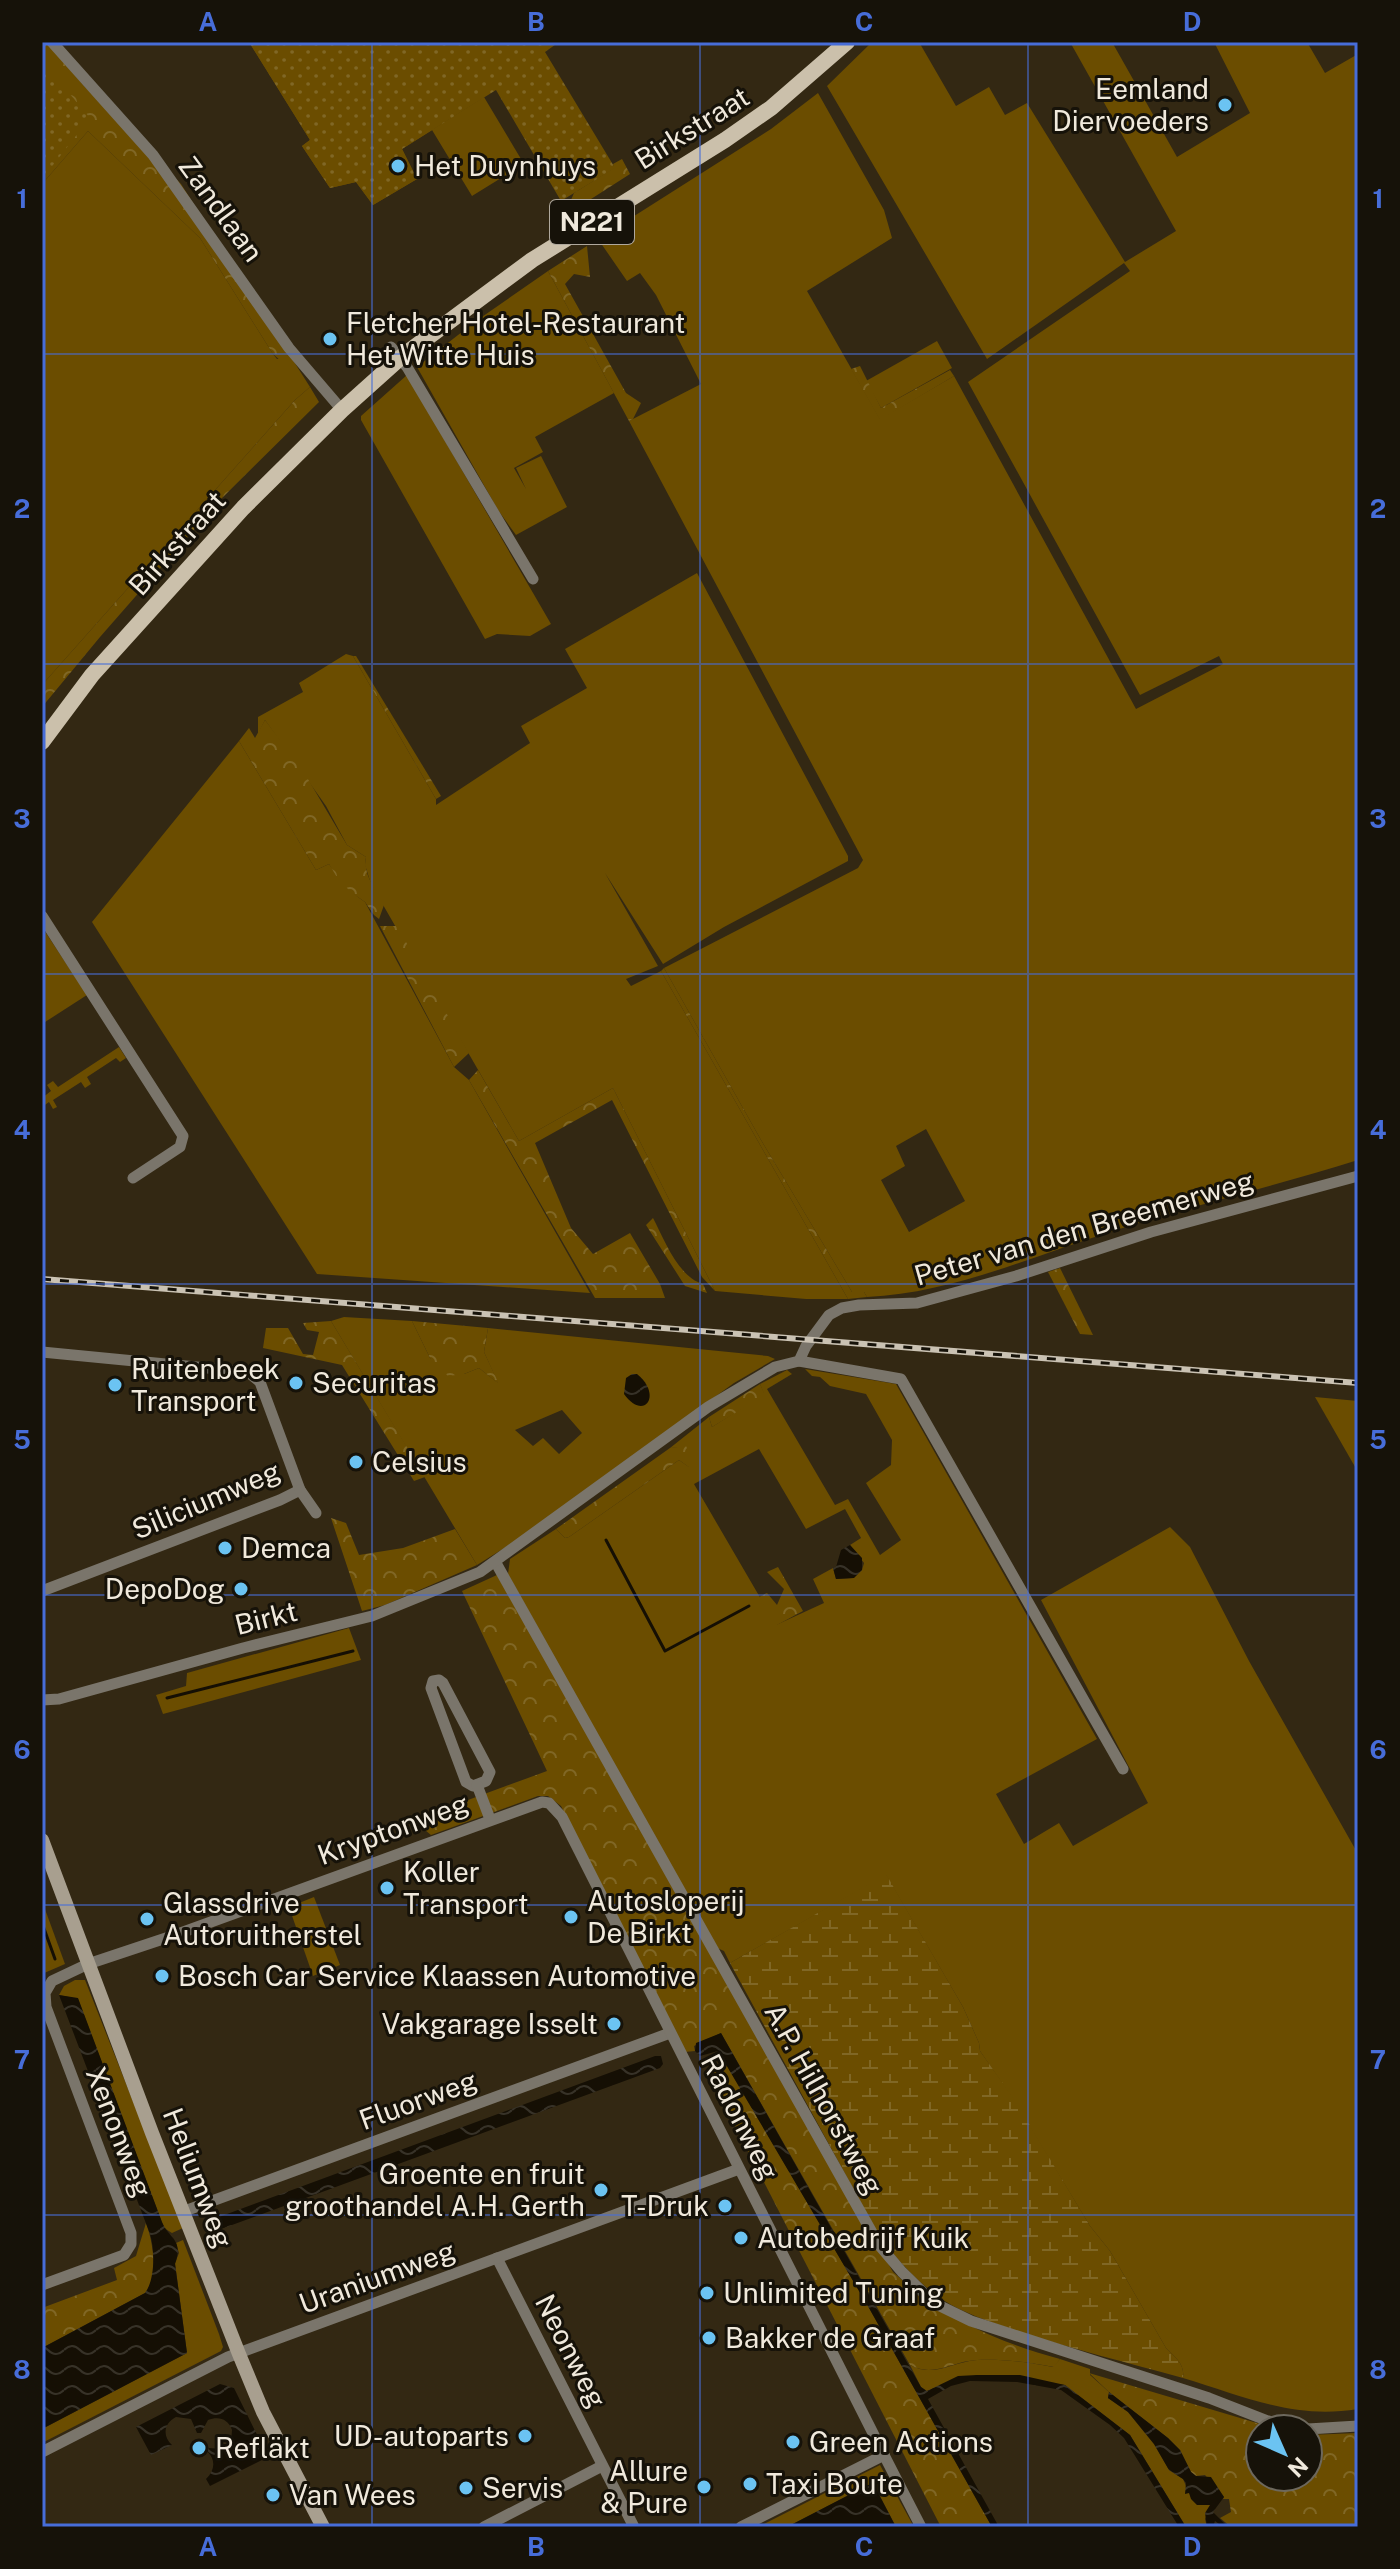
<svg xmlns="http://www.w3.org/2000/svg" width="1400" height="2569" font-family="'Public Sans',sans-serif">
<defs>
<pattern id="forest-crowns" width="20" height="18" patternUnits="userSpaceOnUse" patternTransform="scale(2)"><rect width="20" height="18" fill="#6b4d00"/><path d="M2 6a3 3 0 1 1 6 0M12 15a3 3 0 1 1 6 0" fill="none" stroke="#806725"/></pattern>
<pattern id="wetland-marsh" width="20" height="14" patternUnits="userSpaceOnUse" patternTransform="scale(2)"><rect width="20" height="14" fill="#6b4d00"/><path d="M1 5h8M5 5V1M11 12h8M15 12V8" fill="none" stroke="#806725"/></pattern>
<pattern id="park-dots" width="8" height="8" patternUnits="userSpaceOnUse" patternTransform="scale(2)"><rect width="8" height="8" fill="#6b4d00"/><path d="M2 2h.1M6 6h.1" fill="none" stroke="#806725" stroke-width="1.8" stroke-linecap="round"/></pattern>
<pattern id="water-waves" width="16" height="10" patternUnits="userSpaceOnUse" patternTransform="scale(2)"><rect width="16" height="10" fill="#150f04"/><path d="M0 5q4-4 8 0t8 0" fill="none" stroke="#373228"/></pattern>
</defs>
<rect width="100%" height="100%" fill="#332813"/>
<g fill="#6b4d00" fill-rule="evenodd">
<polygon points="249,42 433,129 484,97 524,164 472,196 432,130 402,149 417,179 373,205 356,182 330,188 302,146 310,140"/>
<path d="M872 42H919L956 106 989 87 1005 115 1027 103 1125 262 1176 231 1070 42H1112L1177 157 1250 113 1214 42H1307L1325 73 1358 54V1160C1275 1186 1190 1206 1107 1233 1028 1258 951 1293 867 1297L864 1292H852L761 1140 664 968 858 868 863 860 629 421 701 384 656 295 640 273 627 281 598 239 771 129 818 93 884 210 892 238 807 291 880 419 954 376 1136 709 1223 664 1219 656 1140 695 968 382 1130 271 1124 263 987 359 827 86ZM926 1129 965 1201 909 1232 881 1180 905 1166 896 1146Z"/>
<polygon points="88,131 200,238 273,354 277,359 291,357 310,387 295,400 42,685 42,184"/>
<polygon points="548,271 614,393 535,437 543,452 514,468 526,489 516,468 541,456 567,507 516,535 498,510 417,367 476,321"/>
<polygon points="937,341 952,368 881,408 866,381"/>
<polygon points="407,375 551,624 530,636 497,634 485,639 361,420 361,416"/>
<polygon points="697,573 848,856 848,861 724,927 663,964 605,873 658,966 626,979 631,986 661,971 848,1299 806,1299 715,1291 613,1088 519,1141 371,884 365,865 366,857 347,845 326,806 265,720 258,734 258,717 303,692 299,683 346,654 353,656 436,799 436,805 530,743 521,726 587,688 565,649"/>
<path d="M239 741 316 870 329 864C340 879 348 891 365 902L454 1067 469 1080 590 1293 317 1274 92 922Z"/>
<polygon points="42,927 87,995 42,1024"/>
<polygon points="119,1047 126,1058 120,1062 116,1058 87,1077 91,1084 85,1088 81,1082 53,1100 57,1107 53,1109 49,1102 42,1107 42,1098 51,1091 47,1085 53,1081 58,1087"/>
<path d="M344 1317 412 1321 430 1358 464 1374 479 1368 498 1383 484 1352 488 1328 768 1356 775 1359 734 1383 525 1535 477 1565 331 1321ZM562 1410 582 1433 559 1454 543 1438 533 1446 515 1430Z"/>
<path d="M805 1369 896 1384 1097 1739 996 1794 1024 1844 1059 1823 1073 1846 1148 1803 1041 1600 1170 1527 1190 1547 1249 1661 1358 1854V2409C1294 2420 1243 2396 1183 2378 1185 2364 1175 2357 1166 2348L1110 2251 1090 2226 1013 2099 980 2051 979 2043 963 2007 886 1875 730 1963 724 1951 715 1947 508 1574 510 1559 556 1529 565 1538 569 1537 679 1460 689 1467 686 1447 670 1448 709 1417 712 1427 764 1394 760 1384 787 1370 792 1374 767 1389 835 1505 848 1499 880 1555 901 1540 866 1483 891 1465 892 1440 866 1394 830 1386 820 1377 812 1376ZM759 1449 806 1529 845 1509 861 1538 850 1545 864 1563 862 1570 853 1578 836 1579 833 1568 813 1579 824 1603 776 1625 694 1484Z"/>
<polygon points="1315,1397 1358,1401 1358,1472"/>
<polygon points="349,1628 361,1660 163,1714 156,1695 186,1686 187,1673"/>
<polygon points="314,1897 340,1965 313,1976 289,1907"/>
<polygon points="42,1901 65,1964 42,1974"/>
<polygon points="75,1980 85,1980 183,2228 172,2233 164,2228 78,1999 59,1995 64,1986"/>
<polygon points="183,2240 219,2334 223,2347 221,2351 42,2443 42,2429 187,2353 175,2263 179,2253 176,2243"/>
<path d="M1060 2359 1090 2369V2375L1109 2392 1108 2398 1128 2412 1154 2444 1169 2470 1183 2479 1189 2493 1211 2505 1205 2519 1207 2527H1186L1130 2435 1065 2385 977 2375 926 2391 921 2387 910 2365C934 2378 952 2362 977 2360 1003 2359 1028 2362 1053 2367Z"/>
<polygon points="880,2465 914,2527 896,2527 873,2483 787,2527 758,2527"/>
</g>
<g fill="url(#forest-crowns)">
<polygon points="42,42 46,42 85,87 181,184 291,357 282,362 273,354 200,238 88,131 42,184"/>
<polygon points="622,159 630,174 577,208 571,200 574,193 614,168 613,164"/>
<polygon points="587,246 590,277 574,274 565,284 626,393 641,403 633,419 629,421 548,271"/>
<polygon points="860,366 881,408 950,370 954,376 880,420 851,369"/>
<polygon points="310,387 319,402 219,501 100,637 42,707 42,685 295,400"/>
<polygon points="353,656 356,656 441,796 436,799"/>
<path d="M265 720 302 769 347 845 366 857C363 876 376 889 384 905L379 919 374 915 365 902 352 893 338 879 329 864 316 870 239 741 249 728 255 738Z"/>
<polygon points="380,926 397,926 469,1053 454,1067"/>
<polygon points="664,968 761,1140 852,1292 864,1292 867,1297 848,1299 661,971"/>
<polygon points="478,1070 519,1141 613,1088 715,1291 702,1277 612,1100 535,1143 571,1228 593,1254 630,1233 660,1284 665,1298 595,1298 469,1080"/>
<path d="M653 1218C664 1239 678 1277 703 1284L707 1293 685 1286 646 1225Z"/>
<polygon points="1060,1268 1093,1335 1080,1334 1048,1272"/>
<polygon points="331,1321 425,1477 414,1481 342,1365 263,1348 266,1328 288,1328 303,1354 313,1355 319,1332 307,1330 303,1323"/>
<polygon points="412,1321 488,1328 484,1352 499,1384 479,1368 464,1374 448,1376 430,1358"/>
<polygon points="760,1384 765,1395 712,1427 709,1417"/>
<polygon points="686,1446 692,1458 690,1468 679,1460 569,1537 565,1538 556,1529 670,1448"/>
<polygon points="331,1518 346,1523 359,1555 403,1548 455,1529 477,1565 385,1605 362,1611"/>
<polygon points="778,1567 803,1611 775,1626 759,1597 767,1593 777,1605 784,1589 767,1572"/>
<path d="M497 1575 893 2272C944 2318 994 2341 1060 2359L1054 2367C1028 2362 1003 2359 977 2360 952 2361 934 2378 910 2365L721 2033 694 2046 695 2051 685 2052 561 1806 548 1796H538L431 1835 425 1830 422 1817 547 1771 462 1591Z"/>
<polygon points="727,2065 869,2308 992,2527 941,2527 709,2075 708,2072"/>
<path d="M146 2223C153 2242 159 2276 145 2293L42 2348V2308L117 2280 114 2268 136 2256Z"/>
<polygon points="1089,2373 1277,2429 1260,2429 1260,2477 1308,2477 1308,2435 1358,2433 1358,2527 1231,2527 1220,2518 1231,2512 1229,2499 1223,2499 1224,2497 1205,2475 1196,2476 1191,2472 1180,2450 1168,2438 1109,2392"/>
</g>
<path fill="url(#wetland-marsh)" d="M886 1874 963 2007 979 2043 980 2051 1014 2099 1090 2226 1110 2251 1166 2348C1175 2357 1185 2364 1183 2378 1126 2362 1068 2348 1011 2329 988 2321 964 2313 943 2300 917 2282 897 2260 878 2234L730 1963Z"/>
<g fill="url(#park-dots)">
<polygon points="249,42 559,42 545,52 615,168 561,201 496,90 402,149 417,179 373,205 356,182 330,188 302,146 310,140"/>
<polygon points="42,61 90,118 42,179"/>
</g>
<g fill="url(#water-waves)">
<path d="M632 1374H637C663 1395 644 1422 624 1394L626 1378Z"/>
<polygon points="850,1545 862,1558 862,1570 854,1578 836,1579 833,1568 836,1567 841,1550"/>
<path d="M59 1995 78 1998 162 2222C169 2239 184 2239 175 2264L187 2353 42 2429V2348L145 2293C155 2280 155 2250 150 2234Z"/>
<polygon points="721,2033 921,2387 927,2391 958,2376 977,2375 1020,2375 1065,2385 1130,2435 1186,2527 1179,2527 1124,2438 1110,2425 1061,2390 1017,2382 970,2381 951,2386 928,2399 999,2527 992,2527 869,2308 718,2051 700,2056 695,2051 696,2043"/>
<polygon points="655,2056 661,2056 663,2064 660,2068 221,2229 215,2222 219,2217"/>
<path d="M220 2384 234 2388 268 2457 210 2486 206 2479C215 2470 216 2460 207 2451L209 2448 222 2449 231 2442 232 2430C228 2419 219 2416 208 2420L201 2433H197L191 2419 176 2417C164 2423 162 2436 172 2445L151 2455 136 2427Z"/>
<polygon points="1109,2392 1168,2438 1180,2450 1191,2472 1196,2476 1211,2477 1224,2497 1213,2512 1228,2527 1223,2527 1215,2521 1213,2527 1207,2527 1205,2513 1210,2505 1197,2505 1191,2499 1189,2493 1185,2494 1186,2483 1183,2479 1169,2470 1154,2444 1128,2412 1108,2398"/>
<polygon points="873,2483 896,2527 787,2527 866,2486"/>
</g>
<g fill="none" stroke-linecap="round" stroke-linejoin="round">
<g stroke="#150f04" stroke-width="3">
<polyline points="606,1540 665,1651 749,1606"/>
<polyline points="167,1698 353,1651"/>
<polyline points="42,1923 55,1959"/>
</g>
<g stroke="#7a756b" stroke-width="11">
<polyline points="52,42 153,155 289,348 342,410"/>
<polyline points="391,347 407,367 533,579"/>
<polyline points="42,916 183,1136 180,1147 133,1178"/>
<polyline points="42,1352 248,1372 260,1382 300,1490 280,1500 42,1591"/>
<polyline points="799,1361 901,1379 1123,1769"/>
<polyline points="300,1490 316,1513"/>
<polyline points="496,1563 879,2245 902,2272 934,2303 971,2321 1209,2398 1268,2421 1307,2429"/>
<polygon points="439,1680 443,1683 490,1772 486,1781 473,1786 466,1782 431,1688 433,1681"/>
<polyline points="42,1700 59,1699 243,1648 372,1616 480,1572 708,1407 775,1367 799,1361 806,1346 829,1315 842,1308 859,1305 917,1303 1016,1276 1151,1232 1358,1176"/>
<polyline points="477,1785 490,1819"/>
<polyline points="182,2212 670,2033"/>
<polyline points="497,2258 634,2527"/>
<polyline points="42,2285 124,2255 131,2244 131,2233 46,2007 45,1993 52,1981 88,1964 175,1935 542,1802 549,1803 562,1817 884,2455"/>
<polyline points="1308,2429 1358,2426"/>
<polyline points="42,2452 228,2357 739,2169"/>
<polyline points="484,2527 602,2466"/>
<polyline points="741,2527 884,2455 921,2527"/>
</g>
<polyline stroke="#a89f8f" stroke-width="14" points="42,1840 152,2133 239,2354 263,2412 323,2527"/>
<polyline stroke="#cbc0ab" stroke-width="16" points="42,742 92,675 243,508 342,410 400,358 532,260 725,140 771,108 847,42"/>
<g stroke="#cac2b3" stroke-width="6">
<polyline id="rail" points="42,1279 1358,1383"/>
</g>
<use href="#rail" stroke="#161209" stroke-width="3" stroke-dasharray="9" stroke-linecap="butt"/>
</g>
<path fill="none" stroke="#476dd9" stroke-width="2" stroke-opacity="0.55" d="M372 42V2527M700 42V2527M1028 42V2527M42 354H1358M42 664H1358M42 974H1358M42 1284H1358M42 1595H1358M42 1905H1358M42 2215H1358"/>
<g fill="#6bc3f2" stroke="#161209" stroke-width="3">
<circle cx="1225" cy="105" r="8"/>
<circle cx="398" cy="166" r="8"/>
<circle cx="330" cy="339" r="8"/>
<circle cx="296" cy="1383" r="8"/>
<circle cx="115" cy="1385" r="8"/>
<circle cx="356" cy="1462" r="8"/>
<circle cx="225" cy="1548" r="8"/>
<circle cx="241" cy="1589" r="8"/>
<circle cx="387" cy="1888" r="8"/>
<circle cx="571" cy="1917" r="8"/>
<circle cx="147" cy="1919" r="8"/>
<circle cx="162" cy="1976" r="8"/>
<circle cx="614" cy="2024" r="8"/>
<circle cx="601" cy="2190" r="8"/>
<circle cx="725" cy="2206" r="8"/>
<circle cx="741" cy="2238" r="8"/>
<circle cx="707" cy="2293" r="8"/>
<circle cx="709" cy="2338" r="8"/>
<circle cx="525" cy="2436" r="8"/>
<circle cx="793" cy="2442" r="8"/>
<circle cx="199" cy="2448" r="8"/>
<circle cx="750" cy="2484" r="8"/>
<circle cx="704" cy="2487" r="8"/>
<circle cx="466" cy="2488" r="8"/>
<circle cx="273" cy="2495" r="8"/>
</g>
<g text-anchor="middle" stroke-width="6" stroke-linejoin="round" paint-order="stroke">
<rect fill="#161209" stroke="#afa89d" stroke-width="2" x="550" y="200" width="84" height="44" rx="6"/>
<g font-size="26" font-weight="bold" fill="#f0e9dc">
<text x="592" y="231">N221</text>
</g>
<g font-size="28" fill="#f0e9dc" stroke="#161209" text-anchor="start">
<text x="1209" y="99" text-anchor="end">Eemland<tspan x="1209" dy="32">Diervoeders</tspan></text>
<text x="414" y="176">Het Duynhuys</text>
<text x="346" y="333">Fletcher Hotel-Restaurant<tspan x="346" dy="32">Het Witte Huis</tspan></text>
<text x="131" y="1379">Ruitenbeek<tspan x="131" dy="32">Transport</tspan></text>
<text x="312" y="1393">Securitas</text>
<text x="372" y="1472">Celsius</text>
<text x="241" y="1558">Demca</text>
<text x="225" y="1599" text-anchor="end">DepoDog</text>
<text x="403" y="1882">Koller<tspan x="403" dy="32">Transport</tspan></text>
<text x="587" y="1911">Autosloperij<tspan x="587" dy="32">De Birkt</tspan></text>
<text x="163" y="1913">Glassdrive<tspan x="163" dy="32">Autoruitherstel</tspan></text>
<text x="178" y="1986">Bosch Car Service Klaassen Automotive</text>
<text x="598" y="2034" text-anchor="end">Vakgarage Isselt</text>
<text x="585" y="2184" text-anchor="end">Groente en fruit<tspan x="585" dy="32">groothandel A.H. Gerth</tspan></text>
<text x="709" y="2216" text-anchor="end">T-Druk</text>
<text x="757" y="2248">Autobedrijf Kuik</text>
<text x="723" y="2303">Unlimited Tuning</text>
<text x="725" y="2348">Bakker de Graaf</text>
<text x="509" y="2446" text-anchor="end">UD-autoparts</text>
<text x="809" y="2452">Green Actions</text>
<text x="215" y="2458">Refläkt</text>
<text x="688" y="2481" text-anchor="end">Allure<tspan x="688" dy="32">&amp; Pure</tspan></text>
<text x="766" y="2494">Taxi Boute</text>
<text x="482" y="2498">Servis</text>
<text x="289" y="2505">Van Wees</text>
</g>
<g font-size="28" fill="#f0e9dc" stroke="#161209">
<text transform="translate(692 128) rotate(-32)" y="10">Birkstraat</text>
<text transform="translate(221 209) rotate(54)" y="10">Zandlaan</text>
<text transform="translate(177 543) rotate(-48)" y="10">Birkstraat</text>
<text transform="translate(1084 1228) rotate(-16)" y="10">Peter van den Breemerweg</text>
<text transform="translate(206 1500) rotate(-23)" y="10">Siliciumweg</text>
<text transform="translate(266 1618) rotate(-14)" y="10">Birkt</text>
<text transform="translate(393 1829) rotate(-20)" y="10">Kryptonweg</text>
<text transform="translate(824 2099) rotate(61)" y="10">A.P. Hilhorstweg</text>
<text transform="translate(418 2100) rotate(-20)" y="10">Fluorweg</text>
<text transform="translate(740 2117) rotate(63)" y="10">Radonweg</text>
<text transform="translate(119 2132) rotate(69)" y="10">Xenonweg</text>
<text transform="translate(198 2178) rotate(69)" y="10">Heliumweg</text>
<text transform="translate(377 2277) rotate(-20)" y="10">Uraniumweg</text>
<text transform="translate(571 2351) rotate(63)" y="10">Neonweg</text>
</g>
</g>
<rect width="1400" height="2569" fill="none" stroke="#161209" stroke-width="88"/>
<g transform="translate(1284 2453) rotate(135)"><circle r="38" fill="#161209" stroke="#6d685d" stroke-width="2"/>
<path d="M0-6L14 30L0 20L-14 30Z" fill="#6bc3f2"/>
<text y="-12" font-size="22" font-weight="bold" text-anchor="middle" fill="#f0e9dc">N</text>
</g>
<rect x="44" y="44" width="1312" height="2481" fill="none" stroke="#476dd9" stroke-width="3"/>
<g font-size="26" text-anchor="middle" font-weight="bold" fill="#476dd9">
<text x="208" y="31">A</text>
<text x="536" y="31">B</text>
<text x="864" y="31">C</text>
<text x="1192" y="31">D</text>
<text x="22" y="208">1</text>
<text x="1378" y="208">1</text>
<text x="22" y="518">2</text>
<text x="1378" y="518">2</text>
<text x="22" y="828">3</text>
<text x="1378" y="828">3</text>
<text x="22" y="1139">4</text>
<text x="1378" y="1139">4</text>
<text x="22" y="1449">5</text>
<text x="1378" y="1449">5</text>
<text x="22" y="1759">6</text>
<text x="1378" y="1759">6</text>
<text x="22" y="2069">7</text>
<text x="1378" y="2069">7</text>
<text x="22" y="2379">8</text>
<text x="1378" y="2379">8</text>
<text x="208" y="2556">A</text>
<text x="536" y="2556">B</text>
<text x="864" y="2556">C</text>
<text x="1192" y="2556">D</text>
</g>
</svg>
